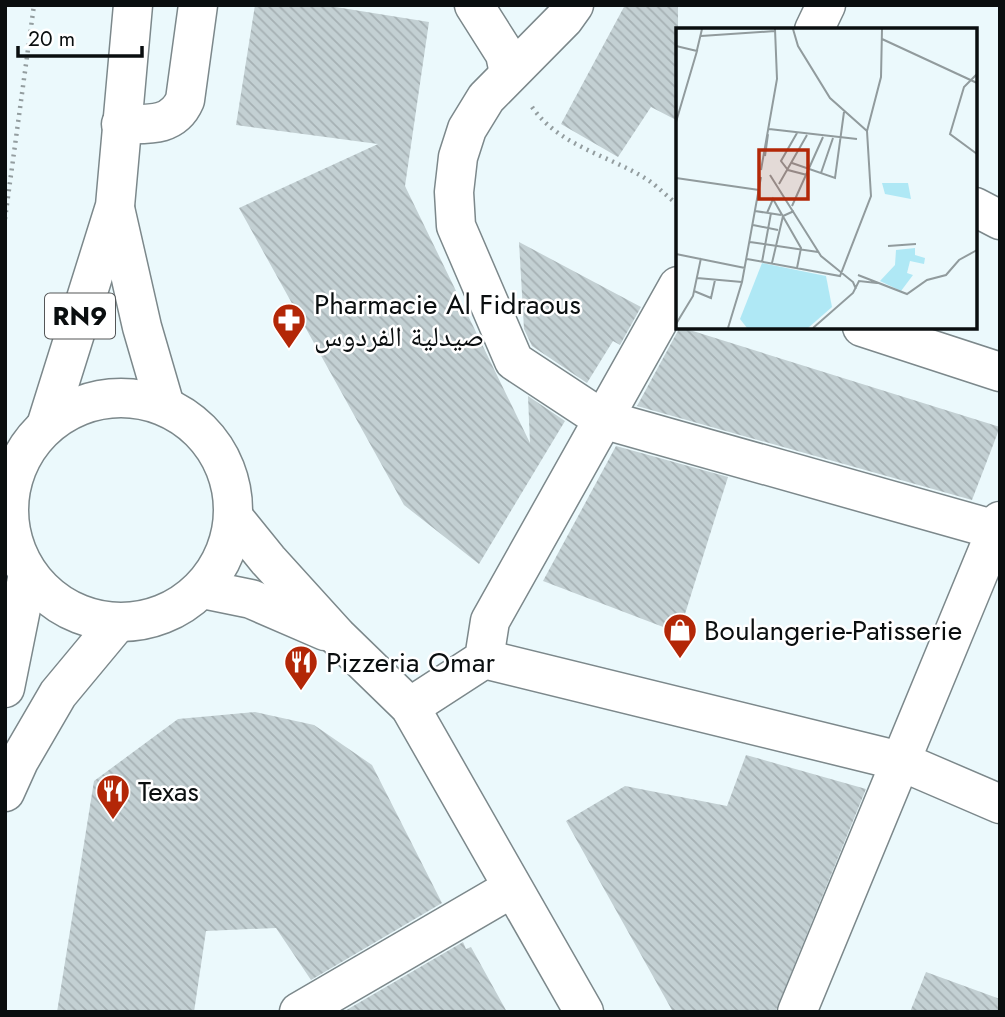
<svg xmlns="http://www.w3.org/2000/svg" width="1005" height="1017" font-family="Jost,'Noto Naskh Arabic',sans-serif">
<defs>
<pattern id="building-back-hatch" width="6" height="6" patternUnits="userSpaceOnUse" patternTransform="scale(1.75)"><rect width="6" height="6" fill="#c3d0d3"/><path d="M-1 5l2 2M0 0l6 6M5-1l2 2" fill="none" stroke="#a6b1b4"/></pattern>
</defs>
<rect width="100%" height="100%" fill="#ebf9fc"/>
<g fill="url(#building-back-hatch)">
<polygon points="255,5 323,5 429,22 405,186 530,443 528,396 565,421 479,564 404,505 239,208 378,144 236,125"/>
<polygon points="625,5 678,5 678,121 651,107 618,157 561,124"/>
<polygon points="519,242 641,307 620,345 613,341 587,383 532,346 524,329"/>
<polygon points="680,327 1000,427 972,500 637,406"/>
<polygon points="616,446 728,477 679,633 543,581"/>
<polygon points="255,712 314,725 372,765 442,903 311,980 276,928 206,931 194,1012 57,1012 94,781 178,719"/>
<polygon points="746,755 866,789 776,1010 772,1012 673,1012 566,821 625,786 727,806"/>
<polygon points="463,942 466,949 471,947 507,1012 343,1012"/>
<polygon points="926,972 1000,999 1000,1012 910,1012"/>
</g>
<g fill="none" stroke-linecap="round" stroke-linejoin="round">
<g stroke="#7c888b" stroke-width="41">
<g id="minor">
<polyline points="474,5 505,54 509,73"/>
<polyline points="574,5 564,19 486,98 467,129 458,157 454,192 456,226 514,361 602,419 996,530"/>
<polyline points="814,30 826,5"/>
<path d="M121 124C146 124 173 128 185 100L198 5"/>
<polyline points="975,207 1000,220"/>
<polyline points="862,327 1000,372"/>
<polyline points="234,518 268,560 337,636 410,707 584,1012"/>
<polyline points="202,589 251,599 325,631"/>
<polyline points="484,659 900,761 1000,804"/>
<polyline points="410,707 484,659 490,621 678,286"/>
<polyline points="299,1012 512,888"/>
<polyline points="797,1012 1000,521"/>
</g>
</g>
<g stroke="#7c888b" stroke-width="41">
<g id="major">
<polyline points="115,208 142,327 165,406"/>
<circle cx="121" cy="510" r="112"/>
<polyline points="46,426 115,206 133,5"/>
<polyline points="5,688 28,574"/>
<polyline points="5,792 19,761 58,694 117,623"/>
</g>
</g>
<g stroke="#939d9f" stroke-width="4.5" stroke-dasharray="2 5" stroke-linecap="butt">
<path d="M532 107C560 147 609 155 648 180 658 187 668 197 678 205"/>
<polyline points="5,219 34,5"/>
</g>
<use href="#minor" stroke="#fff" stroke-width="38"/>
<use href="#major" stroke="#fff" stroke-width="38"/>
</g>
<defs>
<g id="pharmacy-pin" transform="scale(1.75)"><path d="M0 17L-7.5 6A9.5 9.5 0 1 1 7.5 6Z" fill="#b32707" stroke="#fff"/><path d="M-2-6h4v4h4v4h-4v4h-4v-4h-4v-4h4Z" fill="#fff"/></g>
<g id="shop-pin" transform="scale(1.75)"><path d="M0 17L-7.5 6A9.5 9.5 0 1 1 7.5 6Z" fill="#b32707" stroke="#fff"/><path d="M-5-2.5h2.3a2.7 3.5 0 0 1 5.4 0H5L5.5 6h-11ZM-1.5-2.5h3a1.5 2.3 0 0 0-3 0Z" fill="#fff"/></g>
<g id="restaurant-pin" transform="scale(1.75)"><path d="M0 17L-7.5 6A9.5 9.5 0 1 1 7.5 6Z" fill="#b32707" stroke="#fff"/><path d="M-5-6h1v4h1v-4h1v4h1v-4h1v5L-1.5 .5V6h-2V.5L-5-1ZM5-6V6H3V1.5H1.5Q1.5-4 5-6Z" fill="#fff"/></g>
</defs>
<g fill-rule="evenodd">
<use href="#pharmacy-pin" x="289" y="320"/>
<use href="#shop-pin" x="680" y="630"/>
<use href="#restaurant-pin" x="301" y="662"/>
<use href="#restaurant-pin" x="113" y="791"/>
</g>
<g text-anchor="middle" stroke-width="5" stroke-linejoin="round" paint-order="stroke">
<rect fill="#fff" stroke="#545657" stroke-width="2" x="45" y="293.5" width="70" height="45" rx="5"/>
<g font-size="26" font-weight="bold" fill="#0a0e0f">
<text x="80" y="325">RN9</text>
</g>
<g font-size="28" fill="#0a0e0f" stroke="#fff" text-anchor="start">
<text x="314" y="314">Pharmacie Al Fidraous<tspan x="314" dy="32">صيدلية الفردوس</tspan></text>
<text x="704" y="640">Boulangerie-Patisserie</text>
<text x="326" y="672">Pizzeria Omar</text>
<text x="138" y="801">Texas</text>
</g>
</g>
<g transform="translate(676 28)">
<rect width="301" height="301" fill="#ebf9fc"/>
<path d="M86 235 150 248 156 279 132 300H71L64 291Z" fill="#afe8f5"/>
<path d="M206 155H232L235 171 209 166ZM239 220V227L249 230 248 236 234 233 231 245 237 247 225 263 204 253 219 237 220 222Z" fill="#afe8f5"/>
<path fill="none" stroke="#919b9d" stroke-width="2" d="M117 1 122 18 154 70 191 103M25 8 99 3M206 11 301 55M0 18 21 23 0 94M21 22 26 1M301 46 288 59 274 106 301 126M93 101 181 111M121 105 105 133 112 142 131 147M89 128 92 106M116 135 159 150 168 84M85 142 101 51 99 1M145 145 157 110M94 147 145 228 177 254 180 261M0 150 83 162M103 156 131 107M116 178 147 109M79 183 105 187M91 185 97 171 125 220 121 240M77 197 102 202M74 214 142 224M212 218 240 216M0 226 69 240M71 231 164 248 195 168 191 103 205 49 206 1M86 234 95 185M96 235 107 188 118 183M182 247 231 266 251 252 270 247 283 232 301 222M21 250 66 254M18 263 35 270 39 252M0 296 17 268 25 230M52 300 66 254 85 149M137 300 177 265 183 253 201 255"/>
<path fill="#b32707" fill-opacity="0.15" stroke="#b32707" stroke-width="3.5" d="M83 122H132V171H83Z"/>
<rect width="301" height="301" fill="none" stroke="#0a0e0f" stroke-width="3.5"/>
</g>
<rect width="1005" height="1017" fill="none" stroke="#0a0e0f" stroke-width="14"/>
<path d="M18 46v10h124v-10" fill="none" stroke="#0a0e0f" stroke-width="3.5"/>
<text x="28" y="46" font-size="21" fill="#0a0e0f" stroke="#ffffff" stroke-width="5" paint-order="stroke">20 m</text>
</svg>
